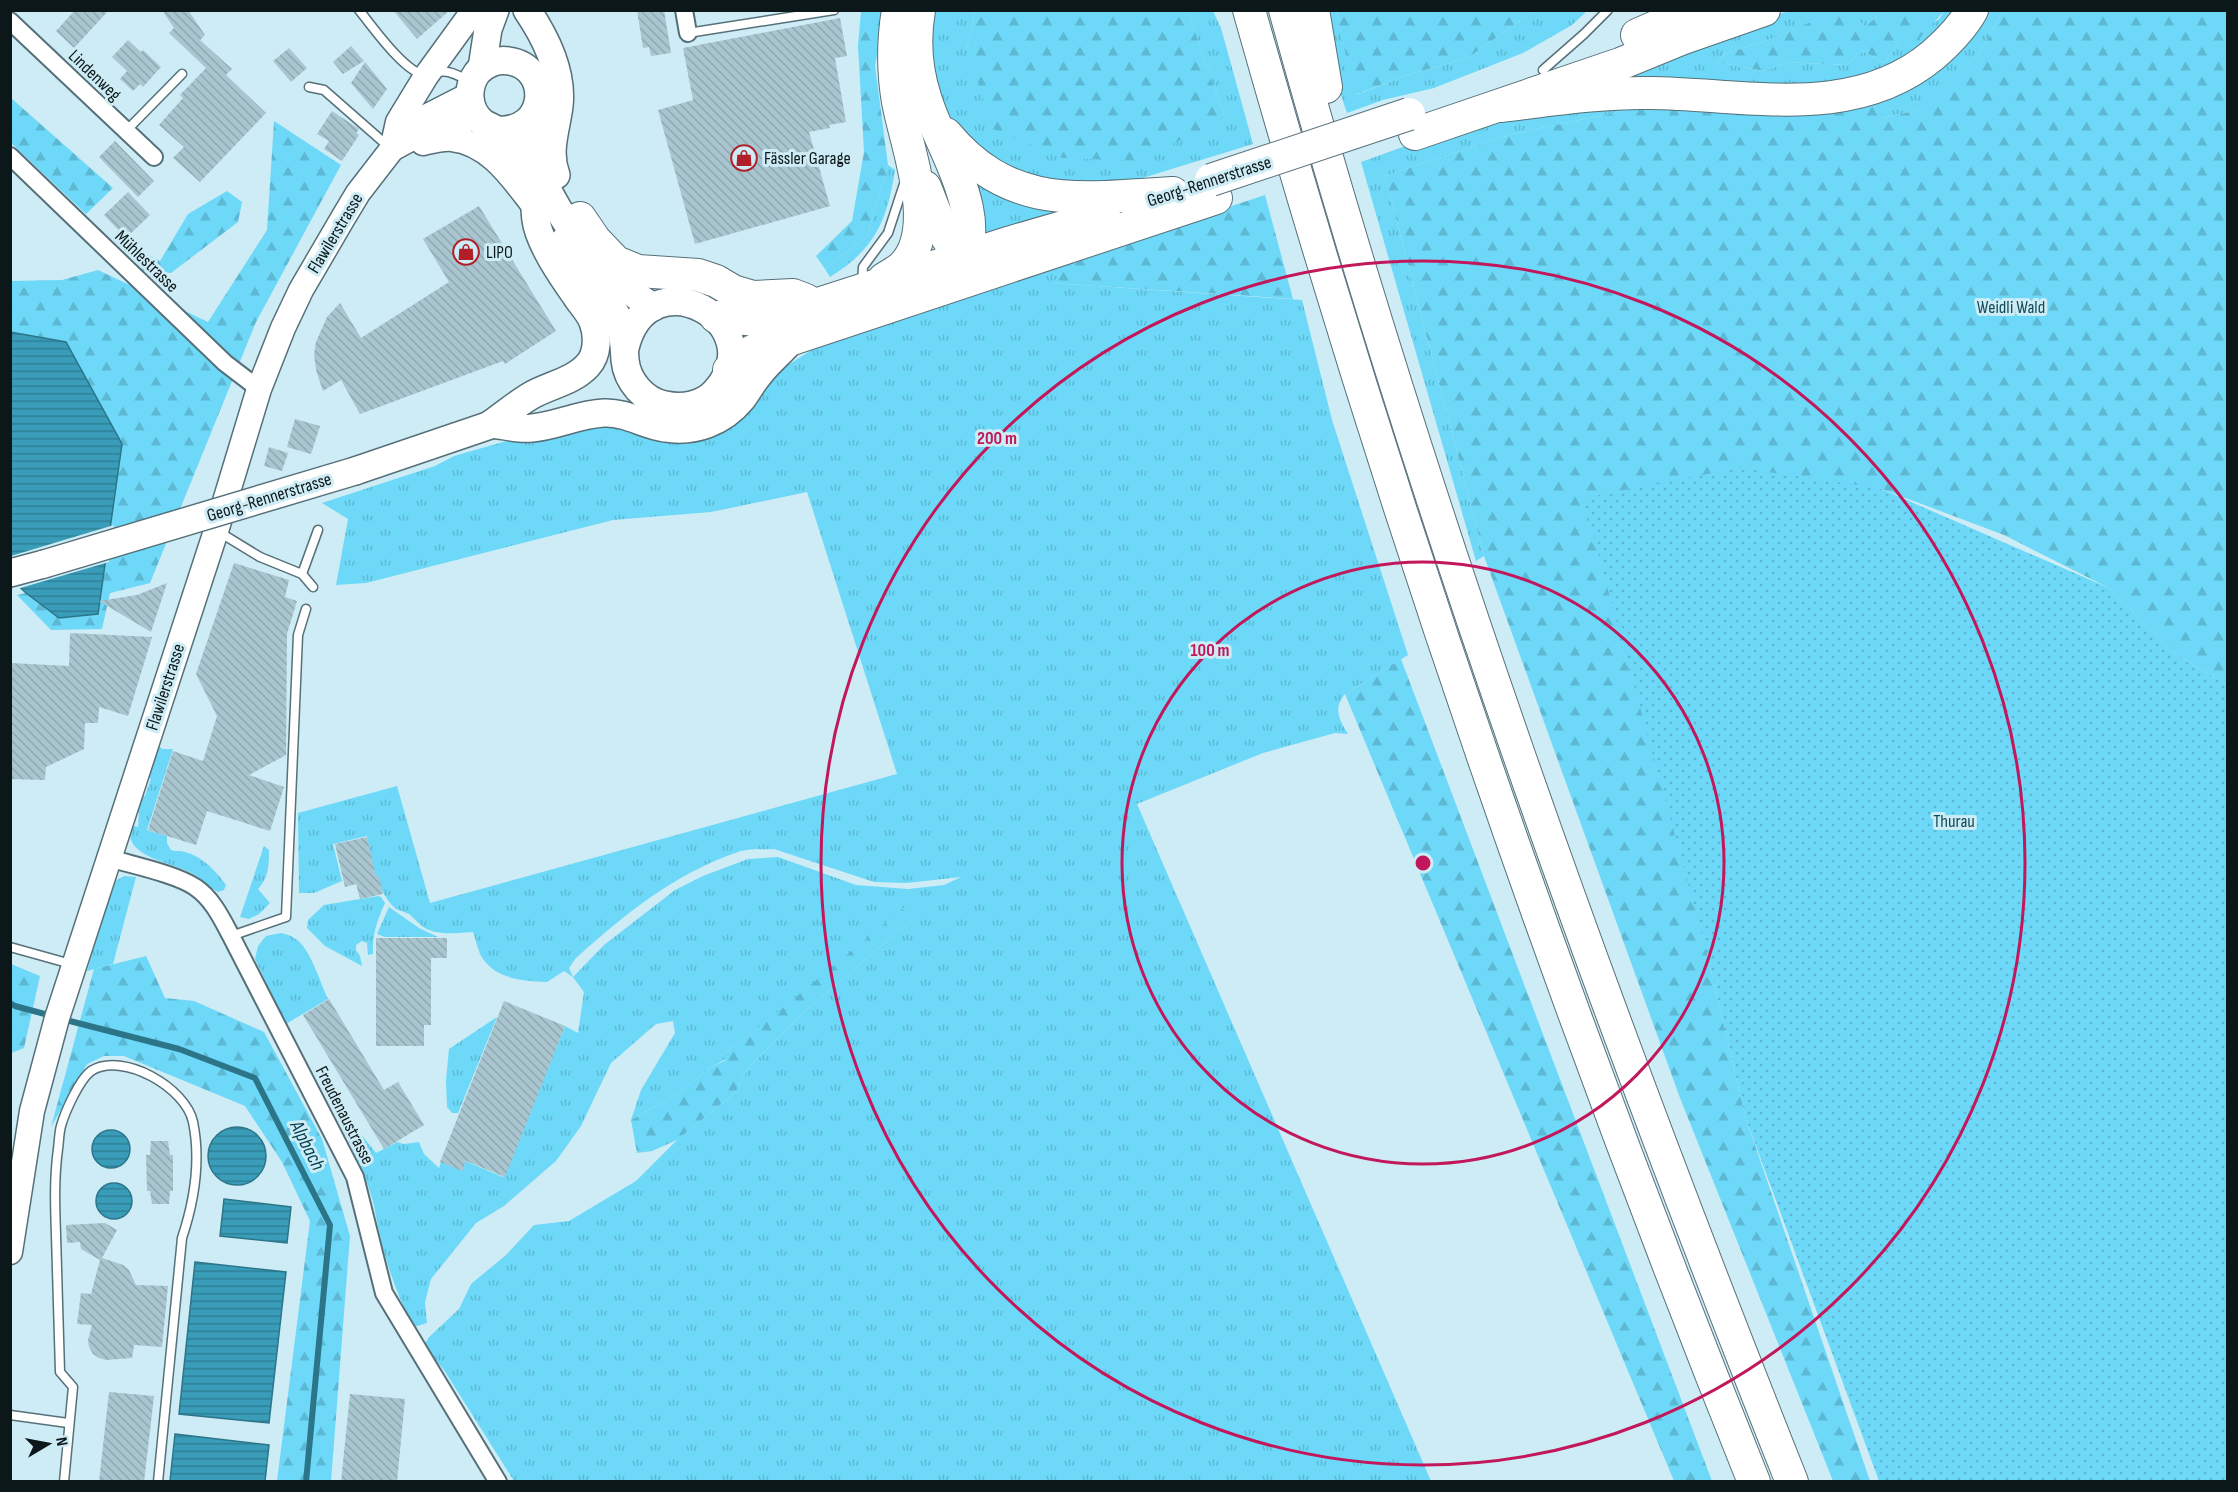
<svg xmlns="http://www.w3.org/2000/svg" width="2238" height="1492" font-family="'Sofia Sans Condensed',sans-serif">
<defs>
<pattern id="grass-tufts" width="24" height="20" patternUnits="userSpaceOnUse" patternTransform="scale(1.5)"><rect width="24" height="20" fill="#6dd8f7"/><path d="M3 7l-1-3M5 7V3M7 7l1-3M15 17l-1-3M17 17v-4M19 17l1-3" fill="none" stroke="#5db9d3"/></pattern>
<pattern id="forest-firs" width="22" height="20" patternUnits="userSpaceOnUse" patternTransform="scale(1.5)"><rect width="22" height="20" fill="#6dd8f7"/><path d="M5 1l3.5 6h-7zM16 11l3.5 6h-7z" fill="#5db9d3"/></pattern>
<pattern id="park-dots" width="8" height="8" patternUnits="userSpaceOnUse" patternTransform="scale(1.5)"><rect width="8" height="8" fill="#6dd8f7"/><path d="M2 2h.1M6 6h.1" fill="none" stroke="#5db9d3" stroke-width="1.8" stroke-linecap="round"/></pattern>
<pattern id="water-rules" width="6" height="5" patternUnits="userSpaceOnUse" patternTransform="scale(1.5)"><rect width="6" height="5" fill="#399db9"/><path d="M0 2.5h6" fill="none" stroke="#2e7f96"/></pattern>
<pattern id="building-back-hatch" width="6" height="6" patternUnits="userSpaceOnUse" patternTransform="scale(1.5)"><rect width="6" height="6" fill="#a9c5cf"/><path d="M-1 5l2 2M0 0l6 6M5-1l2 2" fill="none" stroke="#90a8b1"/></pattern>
</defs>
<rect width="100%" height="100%" fill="#ceecf5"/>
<g fill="url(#grass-tufts)" fill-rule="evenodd">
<polygon points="932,11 975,11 967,49 1225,118 1188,11 1213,11 1221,28 1253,144 1123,184 1066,188 997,165 953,125 934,86 929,31"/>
<polygon points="1327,11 1336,11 1356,95 1407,75 1468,58 1533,11 1587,11 1572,25 1523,53 1434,88 1383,100 1347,113 1339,89"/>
<polygon points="1789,11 1883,11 1865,27 1816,20 1777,37 1725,54 1716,62 1764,71 1788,62 1847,65 1863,51 1884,63 1900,42 1939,19 1944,11 1965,11 1934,47 1853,86 1578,87 1718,34"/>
<path d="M1988 11H2004L1977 56 1927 108 1882 118 1872 103C1888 96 1905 91 1920 83 1949 67 1971 38 1988 11Z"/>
<polygon points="1642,107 1512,134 1385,176 1484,556 1476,561 1361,162 1422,140 1510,121 1582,108"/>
<path d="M888 165 895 170C887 221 875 249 830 277L825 269 867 237Z"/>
<polygon points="967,173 1078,208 980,239"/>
<path d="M1083 255 1052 283 1302 300 1332 420 1408 655 1345 694C1333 708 1339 720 1348 734L1335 733 1263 753 1137 804 1431 1481H514L444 1370 424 1346 429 1337 459 1309 471 1284 506 1255 534 1225 569 1221 636 1181 677 1140 735 1093 749 1067 801 1015 914 918 721 1055 726 1059 710 1068 676 1095 631 1120 641 1090 675 1033 673 1021 656 1024 611 1063 581 1126 556 1161 504 1206 476 1223 431 1279 425 1302 427 1323 414 1327C398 1298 386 1264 379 1231 376 1219 375 1206 371 1195 362 1165 346 1137 333 1110L339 1106 376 1153 397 1142 404 1144 419 1142 424 1154 439 1168 441 1162 465 1161 503 1177 565 1026 578 1033 584 992 573 977 564 971 547 982C525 981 498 980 483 959 478 952 476 940 473 932 457 933 437 936 423 927 418 923 414 918 409 914 405 912 400 911 396 909 377 892 370 860 367 836L333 844 342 881 314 893H299L298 813 397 786 430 903 897 774 807 492 711 512 613 520 366 583 336 585 348 519 322 503 435 466 454 456 556 427 602 423 628 428 651 439 687 444 712 437 751 410 769 377 821 344ZM774 849 874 882 907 883 961 877 944 885 908 889 856 885 778 857 748 859 703 876 675 890 604 945 573 977 569 968 576 958C624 915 675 873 738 852 748 848 763 850 774 849Z"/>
<path d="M156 745 163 749H173L147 830 167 836V843L171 850C176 852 180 850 185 852 202 856 216 871 226 885L224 890 218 892C209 887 203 880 195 875 176 862 121 859 131 825L138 827 139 813 135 811 141 795 145 796 151 779 147 776Z"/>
<path d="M264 846 269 850C269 865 269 877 258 889L270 903 259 914 249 919 240 917Z"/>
<polygon points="124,876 136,877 113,964 87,971 112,883"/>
<path d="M378 896 381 897 385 903C377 921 372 935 373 954L368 955 367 943 362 941 356 945V950L360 956 362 966 325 946 307 928 308 920 324 905Z"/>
<polygon points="389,907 419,928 438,937 385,937 377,934"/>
<path d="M281 933C285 934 290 935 294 938 310 946 320 983 328 999L286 1024 255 959 258 946 266 936Z"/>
<polygon points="497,1017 458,1113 452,1113 447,1107 446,1080 449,1049"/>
</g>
<g fill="url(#forest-firs)">
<polygon points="861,11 885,11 875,66 888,165 867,237 825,269 816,256 852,221 864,152 858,46"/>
<polygon points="975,11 1188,11 1225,118 1138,161 1063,158 993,129 967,49"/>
<polygon points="1336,11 1336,10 1533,11 1468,58 1407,75 1355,95"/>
<polygon points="1851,11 1865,27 1883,11 1944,11 1918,40 1900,42 1884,63 1863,51 1847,65 1788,62 1764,71 1716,62 1725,54 1777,37 1815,20"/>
<polygon points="2004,11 2227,11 2227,685 2175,654 2109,588 2004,535 1879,488 1707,953 1746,1119 1870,1481 1833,1481 1680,1098 1484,556 1385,176 1512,134 1642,107 1872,103 1883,118 1926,108 1977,56"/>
<polygon points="11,98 113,188 86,214 11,143"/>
<polygon points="274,121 341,165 256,322 150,583 110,593 102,629 51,630 17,595 26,593 59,618 66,342 11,332 10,281 62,280 98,270 208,322 267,230"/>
<polygon points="227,191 242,202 238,222 171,273 142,271 133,247 160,261 188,214"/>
<polygon points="1265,195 1293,299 1051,283 1083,255"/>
<polygon points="1401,659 1712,1481 1674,1481 1345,694"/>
<polygon points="912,901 924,904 914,918 801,1015 749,1067 735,1093 677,1140 652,1151 637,1153 631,1120 676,1095 710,1068 726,1060 721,1055 756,1030"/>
<polygon points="146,956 165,998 194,1001 264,1032 322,1139 350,1236 331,1481 277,1481 310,1221 282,1162 245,1106 124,1056 104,1056 87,1064 51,1127 94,969"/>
<polygon points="11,964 40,976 24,1048 11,1053"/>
</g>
<polygon fill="url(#park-dots)" points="1739,468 1879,488 2109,588 2175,654 2227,685 2227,1481 1879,1481 1746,1119 1707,953 1583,498"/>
<g fill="url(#water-rules)" stroke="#2c7589" stroke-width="1.5">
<polygon points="10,332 66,342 122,444 98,614 59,618 26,593 11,579"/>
<circle cx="237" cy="1156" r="29"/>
<circle cx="111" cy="1149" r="19"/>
<circle cx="114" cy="1201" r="18"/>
<polygon points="224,1199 291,1207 287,1243 220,1236"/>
<polygon points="195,1262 286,1272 269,1423 179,1414"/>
<polygon points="175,1434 269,1445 265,1481 170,1481"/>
</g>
<polygon fill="#ceecf5" points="114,525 109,562 17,589 10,583 11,556"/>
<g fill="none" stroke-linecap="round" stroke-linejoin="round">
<g stroke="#2c7589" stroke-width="6">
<polyline points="10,1003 15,1006 52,1016"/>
<polyline points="62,1019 179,1049 255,1078 330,1225 306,1482"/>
</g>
</g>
<g fill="url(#building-back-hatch)">
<polygon points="75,10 109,10 74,48 56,31"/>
<polygon points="162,10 188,10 205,35 200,40 232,69 226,75 266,113 200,182 173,158 184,147 159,125 183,98 180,95 206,68 169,33 174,28"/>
<polygon points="393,10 450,10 417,39"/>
<polygon points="637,10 664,10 671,53 651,56 649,47 643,48"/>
<polygon points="840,18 847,56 835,58 846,122 829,125 830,128 809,132 830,206 695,244 658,110 693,100 683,48"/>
<polygon points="128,40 141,52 143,50 161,67 143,87 140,84 133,91 120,79 127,71 112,57"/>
<polygon points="351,46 364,61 343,74 333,62"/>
<polygon points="289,48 307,68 291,82 273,61"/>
<polygon points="365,62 387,89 373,109 351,83"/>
<polygon points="332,111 359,129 356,133 359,135 342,161 324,149 329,141 317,134"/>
<polygon points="115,141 154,181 138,197 99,157"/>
<polygon points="128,192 150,215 126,238 104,215"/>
<polygon points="479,206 556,331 505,364 503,361 360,414 341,380 323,391 316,370 314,354 316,342 327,317 340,303 361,338 449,282 423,239"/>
<polygon points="295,419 320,426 311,454 287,447"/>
<polygon points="269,447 288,453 282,471 264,466"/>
<polygon points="234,563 289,580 285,597 297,601 287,634 286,755 249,775 284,787 270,831 207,811 196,845 148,830 173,751 203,761 217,716 196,674"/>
<polygon points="167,583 151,632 99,601 137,595"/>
<polygon points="70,633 152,637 128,716 99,707 98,723 85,723 84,749 46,767 45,780 10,779 10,663 69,666"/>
<polygon points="367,837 376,877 379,876 383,894 360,899 356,884 345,887 335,844"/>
<polygon points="376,938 447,938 447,958 431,958 431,1025 424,1025 424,1046 376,1046"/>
<polygon points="329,999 384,1090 398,1082 424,1125 384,1149 303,1015"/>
<polygon points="504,1001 565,1026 505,1177 466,1161 462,1171 440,1162"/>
<polygon points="151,1141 168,1141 170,1155 173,1155 173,1191 170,1191 169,1204 152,1204 150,1191 147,1191 146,1155 150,1155"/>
<polygon points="105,1223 117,1230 102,1258 123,1265 129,1270 136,1285 168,1286 162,1347 134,1345 132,1358 106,1360 99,1358 93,1354 89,1347 88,1340 92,1325 77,1324 81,1293 91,1294 100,1260 81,1249 80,1242 67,1243 66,1225"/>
<polygon points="109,1392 154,1396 144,1482 99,1482"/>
<polygon points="350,1394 405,1399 397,1482 341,1482"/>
</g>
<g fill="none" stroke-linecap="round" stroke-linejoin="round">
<g stroke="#567079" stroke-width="11">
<g id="lane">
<path d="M359 10C372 26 405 73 425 75 429 76 434 73 438 72 450 70 459 76 469 81"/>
<polyline points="688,33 834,10"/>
<polyline points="1543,70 1584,34 1608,10"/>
<polyline points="309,87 324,90 389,147"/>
<polyline points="126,131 182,74"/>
<polyline points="862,283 863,267 888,233 905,181"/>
<polyline points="219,532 260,557 302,574 313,587"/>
<polyline points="302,574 318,530"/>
<polyline points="231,936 286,917 298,635 306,609"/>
<polyline points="10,947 71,964"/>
<polyline points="10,1415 68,1423"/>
<path d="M64 1482 73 1387 60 1372C59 1326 57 1281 56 1235 55 1206 54 1178 58 1149 59 1142 59 1133 61 1126 65 1112 79 1080 91 1071 123 1051 186 1088 193 1122 201 1161 194 1202 182 1238L158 1482"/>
</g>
</g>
<g stroke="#567079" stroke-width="20">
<g id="street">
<polyline points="684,10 688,33"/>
<polyline points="10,21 154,157"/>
<polyline points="10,156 225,363 259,389"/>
<path d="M109 858C132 865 176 874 195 887 212 898 222 919 231 936L355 1177 384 1293 498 1482"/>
</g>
</g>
<g stroke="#567079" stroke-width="27">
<g id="secondary">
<polyline points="420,120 469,95"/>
<path d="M423 143C432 141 443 138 452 139 490 143 513 179 534 206"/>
<polyline points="392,149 398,122 426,76 474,10"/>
<polyline points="10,1252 32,1111 57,1018 216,531 259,389 283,328 301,290 343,218 358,193 392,149 427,130 477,117"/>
</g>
</g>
<g stroke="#567079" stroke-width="30">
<g id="primary">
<path d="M527 10C546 38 563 72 559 106 556 130 547 151 556 175"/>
<polyline points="482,68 488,29 495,10"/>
<path d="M531 118C532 130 531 144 534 155 542 189 580 248 605 272 620 286 637 296 653 307"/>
<path d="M563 242C569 251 574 260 580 269 591 285 607 299 617 316 624 329 624 346 625 360 627 381 644 401 665 405 683 409 703 405 715 392 777 324 648 252 625 348"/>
<path d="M491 424C505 414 518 403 532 395 550 385 574 381 588 365 598 354 598 335 593 322 590 313 581 304 576 296 562 276 539 243 536 220 534 207 536 191 532 179 528 169 506 138 498 131 493 127 487 126 482 122 468 110 466 88 477 73 484 64 497 59 509 61 552 67 549 134 496 130"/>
<path d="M491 424C504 425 520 430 532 428 556 426 579 414 604 413 627 412 643 425 665 428 695 433 723 422 742 399 748 391 752 383 758 376 768 362 782 352 792 339"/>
<polyline points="355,471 508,419"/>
<polyline points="10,573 44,564"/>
</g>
</g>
<g stroke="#567079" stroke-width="34">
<g id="highway">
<path d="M919 10C914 39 916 69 925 97 940 149 993 219 957 270"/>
<path d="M1249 10C1390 510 1560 1000 1754 1482"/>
<path d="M1285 10C1423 510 1600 1000 1792 1482"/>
<polyline points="1313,10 1326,87"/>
<polyline points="1637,35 1694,10"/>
<path d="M1501 106C1551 100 1601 92 1651 93 1746 94 1853 122 1933 55 1948 42 1962 28 1972 10"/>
<path d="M946 134C1011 212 1081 198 1173 193"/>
<polyline points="1415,134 1620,64 1681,39 1764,10"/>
<path d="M925 187C939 220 944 251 981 265"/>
<polyline points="580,218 595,240 616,262 638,271 698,275 716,281 733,291 753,297 793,295 806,300"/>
<path d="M884 279C890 275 898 271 903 266 940 229 906 146 898 102 893 73 893 40 898 10"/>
<polyline points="716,317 761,320 784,315 1011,242 1104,215"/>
<path d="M729 370C752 348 761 345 792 339L1216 198"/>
</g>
</g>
<use href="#lane" stroke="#fff" stroke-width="8"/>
<use href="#street" stroke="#fff" stroke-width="16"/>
<use href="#secondary" stroke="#fff" stroke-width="24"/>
<use href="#primary" stroke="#fff" stroke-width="27"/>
<use href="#highway" stroke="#fff" stroke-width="32"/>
<g stroke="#567079" stroke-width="30" stroke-linecap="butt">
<polyline id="primary-bridge" points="44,564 355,471"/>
</g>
<g stroke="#567079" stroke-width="34" stroke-linecap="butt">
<polyline id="highway-bridge" points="1211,180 1409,114"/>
</g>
<use href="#primary-bridge" stroke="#fff" stroke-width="27"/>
<use href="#highway-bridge" stroke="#fff" stroke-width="32"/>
</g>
<g fill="none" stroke="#c2185b" stroke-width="3">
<circle cx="1423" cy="863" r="301"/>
<circle cx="1423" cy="863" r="602"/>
</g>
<defs>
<g id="shop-ring" transform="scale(1.35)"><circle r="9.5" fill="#ceecf5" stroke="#b11f28" stroke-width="1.5"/><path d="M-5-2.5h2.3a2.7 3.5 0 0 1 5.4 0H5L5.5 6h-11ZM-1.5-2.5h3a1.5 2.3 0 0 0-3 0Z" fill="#b11f28"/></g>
</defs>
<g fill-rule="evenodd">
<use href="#shop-ring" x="744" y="158"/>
<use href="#shop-ring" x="466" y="252"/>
</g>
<g text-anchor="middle" stroke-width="6" stroke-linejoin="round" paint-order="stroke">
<g font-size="18" fill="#0c171a" stroke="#ceecf5">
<text transform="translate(95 75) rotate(44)" y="6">Lindenweg</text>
<text transform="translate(1209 181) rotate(-18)" y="6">Georg-Rennerstrasse</text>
<text transform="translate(335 233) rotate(-59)" y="6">Flawilerstrasse</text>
<text transform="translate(147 261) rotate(44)" y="6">Mühlestrasse</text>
<text transform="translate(269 497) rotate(-17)" y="6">Georg-Rennerstrasse</text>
<text transform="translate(165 687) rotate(-72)" y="6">Flawilerstrasse</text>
<text transform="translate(345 1115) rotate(63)" y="6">Freudenaustrasse</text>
</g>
<g font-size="18" fill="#0c171a" stroke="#ceecf5" text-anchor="start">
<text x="764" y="164">Fässler Garage</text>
<text x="486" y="258">LIPO</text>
</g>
<g font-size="18" fill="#104a59" stroke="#ceecf5">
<text x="2011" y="313">Weidli Wald</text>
<text x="1954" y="827">Thurau</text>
</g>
<g font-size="20" font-style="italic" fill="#003d4c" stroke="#ceecf5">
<text transform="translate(308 1145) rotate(63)" y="7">Alpbach</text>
</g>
</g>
<circle cx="1423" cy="863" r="9" fill="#c2185b" stroke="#ceecf5" stroke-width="3"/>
<g font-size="18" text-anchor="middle" font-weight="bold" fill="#c2185b" stroke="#ceecf5" stroke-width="6" stroke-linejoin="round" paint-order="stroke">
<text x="997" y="444">200 m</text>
<text x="1210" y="656">100 m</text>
</g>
<rect width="2238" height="1492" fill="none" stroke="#0c171a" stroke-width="24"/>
<g transform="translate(48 1444) rotate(80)" stroke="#ceecf5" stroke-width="4.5" paint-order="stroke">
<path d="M0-4.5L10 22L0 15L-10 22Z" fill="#0c171a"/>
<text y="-9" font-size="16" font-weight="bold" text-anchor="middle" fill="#0c171a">N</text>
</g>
</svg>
